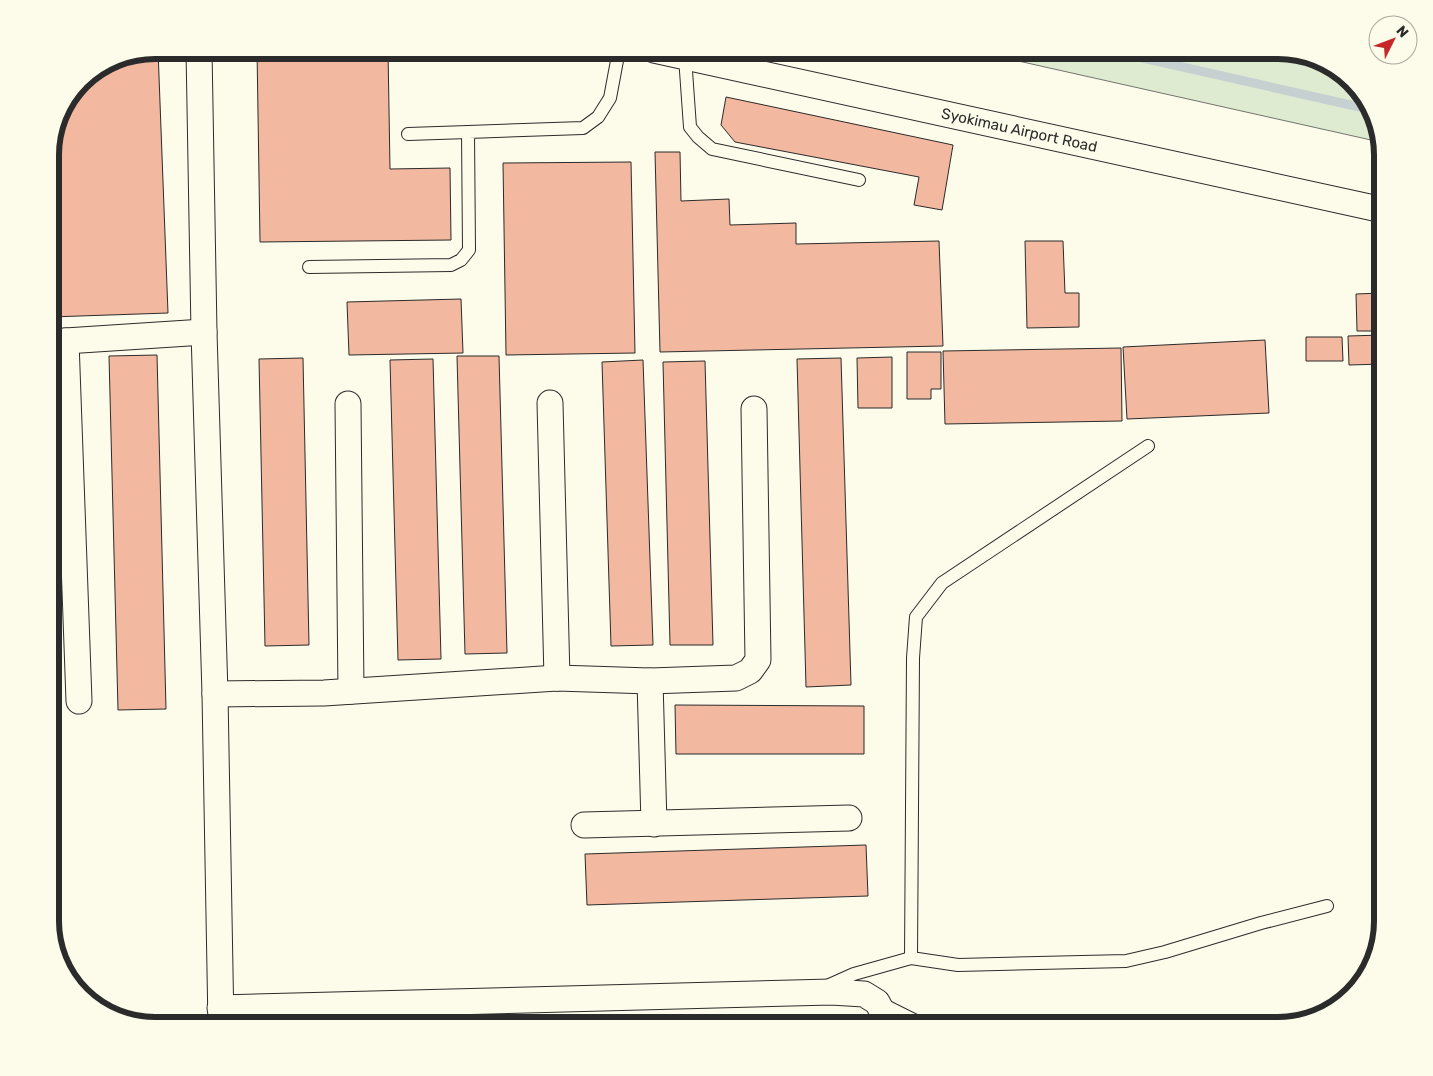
<svg xmlns="http://www.w3.org/2000/svg" width="1433" height="1076" font-family="Rubik,sans-serif">
<rect width="100%" height="100%" fill="#fdfbea"/>
<polygon fill="#deebd1" stroke="#74746e" points="969,50 1279,50 1342,72 1372,109 1380,142"/>
<g fill="none" stroke-linecap="round" stroke-linejoin="round">
<polyline stroke="#c7d0d0" stroke-width="9" points="1107,50 1373,110"/>
</g>
<g fill="#f2b8a0" stroke="#2b2b2b">
<polygon points="155,50 158,50 168,313 50,317 50,147 61,109 85,76 115,58"/>
<polygon points="257,50 388,50 390,169 450,168 451,240 260,242"/>
<polygon points="726,97 953,145 942,210 914,205 919,177 735,142 721,125"/>
<polygon points="655,152 680,152 681,201 729,199 730,225 796,223 796,244 939,241 943,346 660,352"/>
<polygon points="631,162 635,353 506,355 503,163"/>
<polygon points="1025,241 1063,241 1065,293 1079,293 1079,327 1027,328"/>
<polygon points="1382,293 1383,331 1357,331 1356,294"/>
<polygon points="461,299 463,353 349,355 347,302"/>
<polygon points="1383,335 1383,364 1349,365 1348,336"/>
<polygon points="1306,337 1342,337 1343,361 1306,361"/>
<polygon points="1265,340 1269,413 1127,419 1123,347"/>
<polygon points="1121,348 1122,421 945,424 943,351"/>
<polygon points="907,352 941,352 941,389 931,389 931,399 907,399"/>
<polygon points="157,355 166,709 118,710 109,356"/>
<polygon points="457,356 499,356 507,653 465,654"/>
<polygon points="892,357 892,408 858,408 857,358"/>
<polygon points="303,358 309,645 265,646 259,359"/>
<polygon points="841,358 851,685 806,687 797,359"/>
<polygon points="433,359 441,659 398,660 390,360"/>
<polygon points="643,360 653,645 611,646 602,362"/>
<polygon points="705,361 713,645 670,645 663,362"/>
<polygon points="675,705 864,706 864,754 676,754"/>
<polygon points="866,845 868,896 587,905 585,854"/>
</g>
<g fill="none" stroke-linecap="round" stroke-linejoin="round">
<g stroke="#2b2b2b" stroke-width="14">
<g id="lane">
<polyline points="685,57 690,127 698,137 712,149 859,180"/>
<polyline points="408,134 468,132"/>
<polyline points="309,267 451,265 461,260 469,250 468,132 583,128 598,117 610,98 619,50"/>
<polyline points="911,958 958,965 1126,961 1165,952 1261,923 1327,906"/>
<polyline points="825,987 854,974 911,958 913,658 916,617 942,583 1148,446"/>
<polyline points="882,1004 926,1026"/>
</g>
</g>
<g stroke="#2b2b2b" stroke-width="27">
<g id="street">
<polyline points="199,50 204,332 215,694 221,1026"/>
<path id="s1" d="M654 50 1383 210"/>
<polyline points="66,341 79,701"/>
<polyline points="50,342 204,332"/>
<polyline points="550,403 557,678"/>
<polyline points="348,404 351,691"/>
<polyline points="650,681 654,824"/>
<polyline points="215,694 324,693 557,678 650,681 736,678 750,671 758,660 754,409"/>
<polyline points="584,825 849,818"/>
<polyline points="220,1008 831,992 864,994 877,1002 890,1026"/>
</g>
</g>
<use href="#lane" stroke="#fdfbea" stroke-width="12"/>
<use href="#street" stroke="#fdfbea" stroke-width="25"/>
</g>
<g text-anchor="middle" stroke-width="4" stroke-linejoin="round" paint-order="stroke">
<g font-size="15" fill="#2b2b2b" stroke="#fdfbea">
<text dy="5" stroke="none"><textPath href="#s1" startOffset="374">Syokimau Airport Road</textPath></text>
</g>
</g>
<path d="M0 0H1433V1076H0ZM155 59H1278A96 96 0 0 1 1374 155V921A96 96 0 0 1 1278 1017H155A96 96 0 0 1 59 921V155A96 96 0 0 1 155 59Z" fill="#fdfbea" fill-rule="evenodd"/>
<path fill="none" stroke="#2b2b2b" stroke-width="6" d="M155 59H1278A96 96 0 0 1 1374 155V921A96 96 0 0 1 1278 1017H155A96 96 0 0 1 59 921V155A96 96 0 0 1 155 59Z"/>
<g transform="translate(1393 40) rotate(48)"><circle r="24" fill="#fdfbea" stroke="#a9a89e"/>
<path d="M0-4L9 19L0 12L-9 19Z" fill="#c62828"/>
<text y="-8" font-size="14" font-weight="bold" text-anchor="middle" fill="#2b2b2b">N</text>
</g>
</svg>
